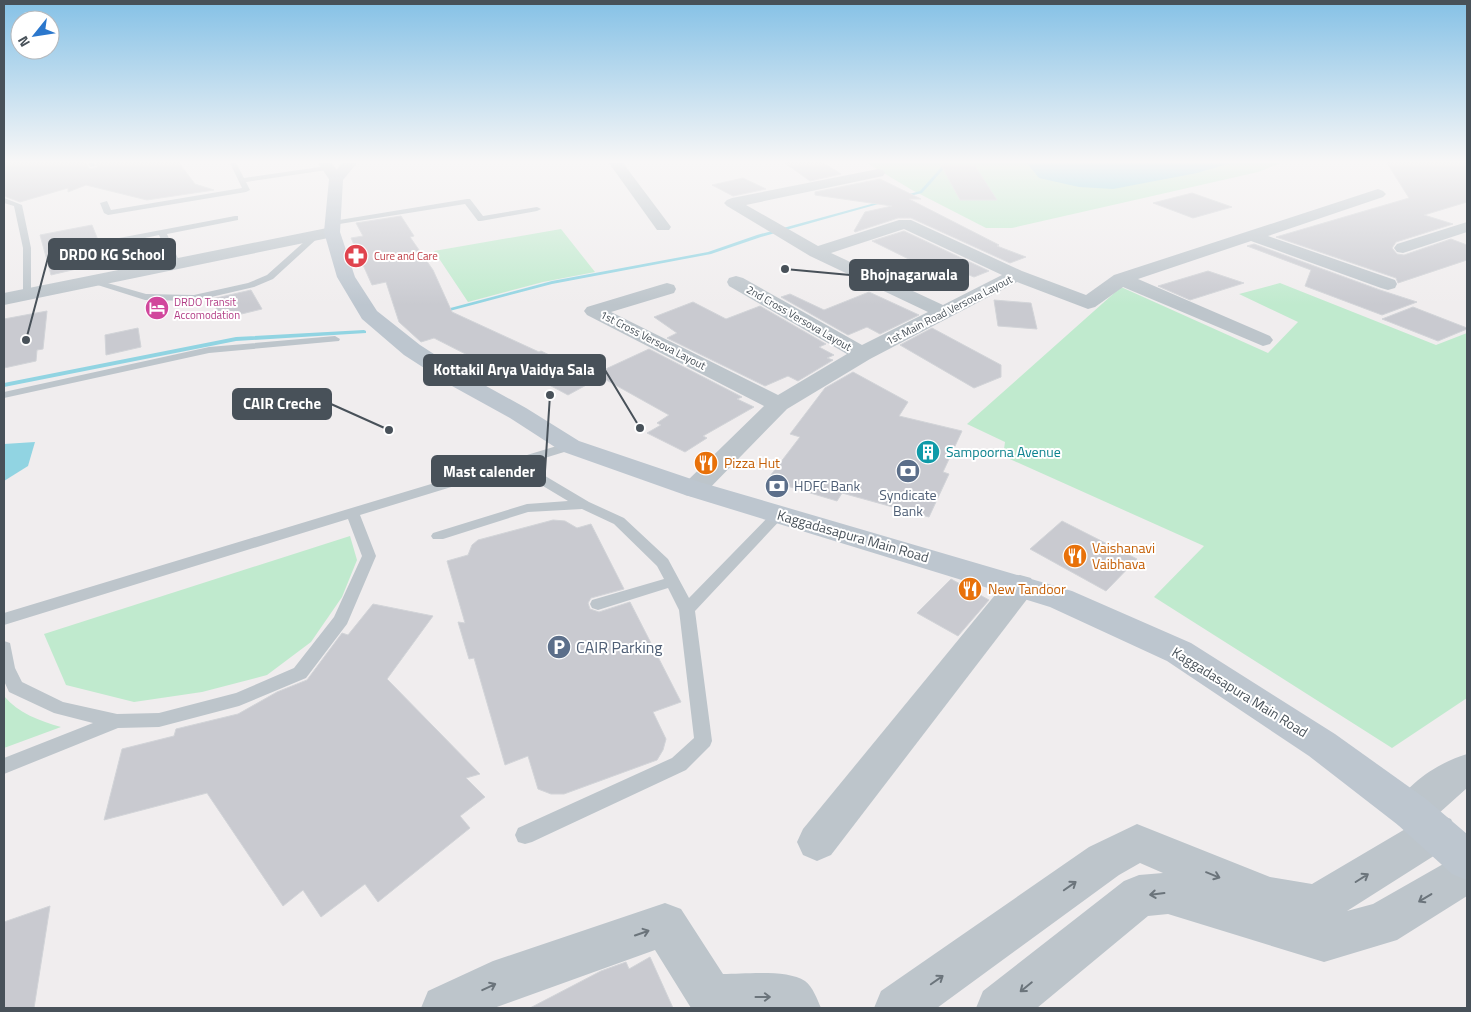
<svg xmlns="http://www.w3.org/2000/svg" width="1471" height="1012" font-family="'Titillium Web',sans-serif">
<rect width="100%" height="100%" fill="#f0edee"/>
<g fill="#c0eace">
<polygon points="867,163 1281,163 1258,172 1012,228 986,228 912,190"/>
<polygon points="561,229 595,272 543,282 468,302 434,251"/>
<polygon points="1280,283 1436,345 1467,333 1467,698 1392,748 1154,597 1204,546 1003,456 1005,442 967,424 1121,287 1268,353 1298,322 1239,294"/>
<polygon points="350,536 357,560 342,597 311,642 267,675 202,692 134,702 66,685 44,634"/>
<path d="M4 696C18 713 40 721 61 727L4 748Z"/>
</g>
<g fill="#91d4e2">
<polygon points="1027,163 1231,163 1197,173 1113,189 1079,187 1039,178"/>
<polygon points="35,442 28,466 4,481 4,444"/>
</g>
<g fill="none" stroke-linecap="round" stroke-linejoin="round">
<g fill="#91d4e2" fill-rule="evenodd">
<polygon points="945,163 949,163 922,193 902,198 902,196 920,191"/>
<polygon points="886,200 889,201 761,237 711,254 552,284 442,313 439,311 552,281 708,252 757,235"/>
<polygon points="364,330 366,331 366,333 236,341 4,387 4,383 236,337"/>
</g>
</g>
<g fill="#c9cad0" stroke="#d2d4d8">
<polygon points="4,163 86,163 90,169 97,167 96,163 179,163 195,184 214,190 147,200 86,185 68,192 68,188 20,202 4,196"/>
<polygon points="785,163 824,163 841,174 810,181"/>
<polygon points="1387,163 1467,163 1467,202 1424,215 1453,224 1396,242 1392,248 1397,254 1404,255 1451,239 1467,245 1467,260 1398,283 1396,278 1276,237 1409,198"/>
<polygon points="941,165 975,166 997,200 960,200"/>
<polygon points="743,178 766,189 733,196 712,185"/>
<polygon points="880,179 921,199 909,199 999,245 997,246 1026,257 1010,263 911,218 898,218 855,232 854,231 865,212 892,206 815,195 815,192"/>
<polygon points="1192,193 1232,207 1193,218 1153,203"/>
<polygon points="401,216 414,236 410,237 433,270 452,312 539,352 541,351 568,364 573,361 597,373 649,349 742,397 737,399 754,407 703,436 707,438 685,452 647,433 661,425 657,423 669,415 601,377 568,395 510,364 497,370 434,338 421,342 399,322 386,282 372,285 351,238 363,236 356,223"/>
<polygon points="92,225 98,240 92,245 97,250 102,249 106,262 51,275 40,235"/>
<polygon points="904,231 989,271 974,277 947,266 931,270 872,241"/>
<polygon points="1254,244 1380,290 1417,302 1382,315 1305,286 1311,270 1247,246"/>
<polygon points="1208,271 1244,283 1190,300 1158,286"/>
<polygon points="251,290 262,309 221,319 212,299"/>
<polygon points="869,292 919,315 880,334 867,327 848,335 781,297 790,294 824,310"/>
<polygon points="994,300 1031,303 1037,329 998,326"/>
<polygon points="693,302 726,319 760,306 826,344 819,347 834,355 827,358 833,360 798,381 788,376 765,386 667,338 677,333 654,317"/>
<polygon points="1413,307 1467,328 1467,329 1438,341 1382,319"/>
<polygon points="47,311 43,349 37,350 36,361 4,368 4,319"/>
<polygon points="138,328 141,347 106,355 105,335"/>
<polygon points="932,328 1001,365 1001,377 974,388 900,345"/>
<polygon points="853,372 908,402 899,416 962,431 943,472 949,474 929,517 842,493 837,501 767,480 800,437 790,434 825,388"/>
<polygon points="553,520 565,521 577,528 591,524 624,589 591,598 588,603 590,609 599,612 630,602 681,702 653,712 666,739 663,750 657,760 564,794 551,794 538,789 528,756 505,765 474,658 469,659 458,622 465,623 447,561 468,555 472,545 478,540"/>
<polygon points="1062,521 1137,559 1106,591 1030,549"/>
<polygon points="951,579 989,600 958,636 917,613"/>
<polygon points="373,604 433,616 387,679 480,774 466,778 485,797 460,816 470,828 378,902 365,884 321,917 303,890 283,906 207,793 104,820 122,749 174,736 176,729 238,714 277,692 307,680 342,633 348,635"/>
<polygon points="50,906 34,1008 4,1008 4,922"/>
<polygon points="650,957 673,1008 530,1008 601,971 626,962 629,969"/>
</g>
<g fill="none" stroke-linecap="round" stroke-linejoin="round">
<g fill="#bdc5cb" fill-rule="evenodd">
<polygon points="88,163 94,163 96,166 90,167"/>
<polygon points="230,163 236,163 244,178 327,166 331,168 327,170 246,182 250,190 246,192 108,215 104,213 100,203 107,201 111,210 242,188"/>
<polygon points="4,198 22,205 31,248 31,296 28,297 23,294 23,248 14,206 4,203"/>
<polygon points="467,199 470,199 483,216 537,207 541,209 537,211 481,221 478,221 465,204 333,225 329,223 333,221"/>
<polygon points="235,216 238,216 238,220 167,234 180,263 176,266 172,263 159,235 98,248 94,245 98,242"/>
<polygon points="314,233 321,235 273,279 254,287 194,301 145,300 85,281 90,278 146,294 194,295 248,283 267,275"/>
<polygon points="335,336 340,339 339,341 209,353 4,398 4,392 209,347"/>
<polygon points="570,442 576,446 574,449 525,464 589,502 624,518 668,559 689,598 773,512 783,512 785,515 695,611 712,741 710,746 686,770 532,842 525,844 518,842 515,835 518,828 672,758 694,738 679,610 668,588 598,610 592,608 590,604 592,600 664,579 657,566 614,524 582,509 528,512 443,539 433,539 431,536 433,533 527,504 568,501 513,468 360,515 376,556 347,624 306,678 239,706 159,727 118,728 4,774 4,758 93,723 54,713 9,692 4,681 4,641 10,643 15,668 22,682 63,702 117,714 159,713 236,693 294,668 334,617 362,556 348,519 4,625 4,613"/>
</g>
<g fill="#bdc5cb" fill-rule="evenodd">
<polygon points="318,163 332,163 343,179 341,182 331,182"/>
<polygon points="609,163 623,163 671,227 669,230 657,230"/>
<path d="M878 169 883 170 885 173 883 176 746 205 818 246 899 220H911L1022 271 1086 295 1114 275 1378 189 1383 191 1386 194 1383 197 1268 236 1395 280 1397 284 1395 288 1388 290 1381 288 1251 241 1138 279 1270 336 1273 340 1270 344 1263 346 1123 287 1095 307 1088 309 1017 282 870 359 787 409 703 495 694 497 685 495 681 489 685 483 764 406 587 315 584 311 587 307 660 285 667 283 674 285 676 289 674 293 611 312 778 395 847 354 729 286 727 282 729 278 736 276 743 278 862 345 928 312 810 256 727 206 724 203 727 200 732 198ZM904 229 1002 275 943 305 831 253Z"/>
<polygon points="1467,222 1467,232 1403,253 1397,252 1394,248 1397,244"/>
<polygon points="332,227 338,228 340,232 338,236 4,305 4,293"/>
<polygon points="1020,575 1031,578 1035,586 1031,594 831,855 817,861 803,855 797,842 803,829 1009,578"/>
<path d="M1467 754V788L1438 814 1451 819 1457 832 1451 845 1347 911 1373 904 1452 859 1467 853V896L1397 940 1324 962 1168 914 1148 916 1037 1008H976L983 991 1124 881 1139 875 1163 873 1140 863 1119 875 937 1008H874L881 991 1089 847 1137 824 1270 877 1312 884 1407 828 1398 825 1392 812C1404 785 1439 762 1467 754Z"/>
<path d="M665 903 681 909 723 974C745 974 787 969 805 981 813 987 817 999 821 1008H691L655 950 494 1008H421L428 991 493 961Z"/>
</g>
<polygon fill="#bdc6cf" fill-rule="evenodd" points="342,163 357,163 343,180 340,232 355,277 377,311 420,345 468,376 526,408 579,441 703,483 1072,591 1191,643 1335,734 1426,799 1467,834 1467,880 1452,874 1398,825 1309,756 1167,661 1050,607 685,495 561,451 510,418 452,386 404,355 362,319 337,277 324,232 329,179"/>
</g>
<defs><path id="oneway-shaft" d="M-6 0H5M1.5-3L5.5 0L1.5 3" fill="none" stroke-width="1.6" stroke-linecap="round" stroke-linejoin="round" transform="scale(1.25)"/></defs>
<g stroke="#6b747b">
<use href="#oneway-shaft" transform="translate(1213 875) rotate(22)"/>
<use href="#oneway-shaft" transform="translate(1362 878) rotate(-32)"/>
<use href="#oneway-shaft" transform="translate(1070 886) rotate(-35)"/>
<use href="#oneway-shaft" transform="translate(1157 894) rotate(173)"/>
<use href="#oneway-shaft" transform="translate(1425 898) rotate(149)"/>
<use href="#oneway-shaft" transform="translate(642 933) rotate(-19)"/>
<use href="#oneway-shaft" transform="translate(937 980) rotate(-35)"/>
<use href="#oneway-shaft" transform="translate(489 987) rotate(-25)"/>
<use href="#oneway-shaft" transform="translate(1026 987) rotate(141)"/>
<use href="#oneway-shaft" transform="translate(763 997)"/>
</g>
<linearGradient id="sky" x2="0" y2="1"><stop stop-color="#85c1e6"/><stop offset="0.53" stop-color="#f8f7f7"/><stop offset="1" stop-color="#f8f7f7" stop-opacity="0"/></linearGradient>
<rect width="1471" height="305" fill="url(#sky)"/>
<defs>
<g id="pharmacy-disc" transform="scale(1.25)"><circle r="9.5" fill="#e0444e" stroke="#fff"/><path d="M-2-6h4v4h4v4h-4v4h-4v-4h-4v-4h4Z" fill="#fff"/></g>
<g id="hotel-disc" transform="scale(1.25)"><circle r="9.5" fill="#d1479c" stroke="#fff"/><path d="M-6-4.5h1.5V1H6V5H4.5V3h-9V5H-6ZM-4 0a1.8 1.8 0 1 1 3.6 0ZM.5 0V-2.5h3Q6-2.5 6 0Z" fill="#fff"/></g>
<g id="building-disc" transform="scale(1.25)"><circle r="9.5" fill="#0f9aa8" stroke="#fff"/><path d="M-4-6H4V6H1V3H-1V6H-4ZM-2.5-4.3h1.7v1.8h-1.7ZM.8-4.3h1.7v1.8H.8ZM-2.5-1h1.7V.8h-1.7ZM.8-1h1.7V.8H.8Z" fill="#fff"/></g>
<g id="restaurant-disc" transform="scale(1.25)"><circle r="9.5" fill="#e8710a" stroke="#fff"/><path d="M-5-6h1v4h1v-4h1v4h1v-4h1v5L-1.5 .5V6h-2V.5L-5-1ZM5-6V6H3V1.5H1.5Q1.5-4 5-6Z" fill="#fff"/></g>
<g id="bank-disc" transform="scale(1.25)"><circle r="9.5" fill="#5c6f8a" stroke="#fff"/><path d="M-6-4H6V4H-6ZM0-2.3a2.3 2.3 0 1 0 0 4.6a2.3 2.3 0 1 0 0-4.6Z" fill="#fff"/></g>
<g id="parking-disc" transform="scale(1.25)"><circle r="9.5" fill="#5c6f8a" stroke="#fff"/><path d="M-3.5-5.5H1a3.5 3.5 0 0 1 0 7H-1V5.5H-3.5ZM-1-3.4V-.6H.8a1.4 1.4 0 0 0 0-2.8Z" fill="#fff"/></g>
</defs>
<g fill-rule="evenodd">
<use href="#pharmacy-disc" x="356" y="256"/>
<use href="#hotel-disc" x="157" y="308"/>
<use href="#building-disc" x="928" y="452"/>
<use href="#restaurant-disc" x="706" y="463"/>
<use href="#bank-disc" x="908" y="471"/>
<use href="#bank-disc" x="777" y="486"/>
<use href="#restaurant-disc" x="1075" y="556"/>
<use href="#restaurant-disc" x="970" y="589"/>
<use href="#parking-disc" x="559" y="647"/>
</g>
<g text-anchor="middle" stroke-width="4" stroke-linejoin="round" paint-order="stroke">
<g font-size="11" fill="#be3a42" stroke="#fff" text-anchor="start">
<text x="374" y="260">Cure and Care</text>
</g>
<g font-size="11" fill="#b23c85" stroke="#fff" text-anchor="start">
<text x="174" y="306">DRDO Transit<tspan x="174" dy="13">Accomodation</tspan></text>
</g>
<g font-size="11" fill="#485159" stroke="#fff">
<text transform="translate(949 310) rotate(-27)" y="4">1st Main Road Versova Layout</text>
<text transform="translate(799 318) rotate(30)" y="4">2nd Cross Versova Layout</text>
<text transform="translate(653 340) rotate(27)" y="4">1st Cross Versova Layout</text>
</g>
<g font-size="14" fill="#0d838f" stroke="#fff" text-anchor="start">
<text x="946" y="457">Sampoorna Avenue</text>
</g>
<g font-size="14" fill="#c56008" stroke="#fff" text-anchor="start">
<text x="724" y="468">Pizza Hut</text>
<text x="1092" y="553">Vaishanavi<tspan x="1092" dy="16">Vaibhava</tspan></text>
<text x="988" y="594">New Tandoor</text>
</g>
<g font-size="14" fill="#4e5e75" stroke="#fff" text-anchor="start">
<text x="794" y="491">HDFC Bank</text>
<text x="908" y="500" text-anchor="middle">Syndicate<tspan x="908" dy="16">Bank</tspan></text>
</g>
<g font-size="14" fill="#485159" stroke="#fff">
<text transform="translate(853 536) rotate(16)" y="5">Kaggadasapura Main Road</text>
<text transform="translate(1240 692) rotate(32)" y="5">Kaggadasapura Main Road</text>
</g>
<g font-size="16" fill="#4e5e75" stroke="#fff" text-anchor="start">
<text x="576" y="653">CAIR Parking</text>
</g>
</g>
<path fill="none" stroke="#485159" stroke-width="2" d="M26 340L49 254M785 269L850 275M640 428L605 370M389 430L331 404M550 395L545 471"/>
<g fill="#485159" stroke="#fff" stroke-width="2">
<circle cx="26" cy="340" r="5"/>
<circle cx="785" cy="269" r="5"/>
<circle cx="640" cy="428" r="5"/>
<circle cx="389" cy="430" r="5"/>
<circle cx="550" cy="395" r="5"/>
</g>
<g fill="#485159" stroke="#485159" stroke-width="2">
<rect x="49" y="239" width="126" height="30" rx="5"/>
<rect x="850" y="260" width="118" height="30" rx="5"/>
<rect x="424" y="355" width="181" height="30" rx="5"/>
<rect x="233" y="389" width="98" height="30" rx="5"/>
<rect x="432" y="456" width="113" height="30" rx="5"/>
</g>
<g font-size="15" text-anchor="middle" font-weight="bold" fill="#fff">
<text x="112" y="260">DRDO KG School</text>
<text x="909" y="280">Bhojnagarwala</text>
<text x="514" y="375">Kottakil Arya Vaidya Sala</text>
<text x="282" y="409">CAIR Creche</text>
<text x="489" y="477">Mast calender</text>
</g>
<rect width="1471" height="1012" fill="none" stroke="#485159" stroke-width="10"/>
<g transform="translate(35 35) rotate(240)"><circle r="24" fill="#ffffff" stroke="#b6b9bd"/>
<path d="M0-4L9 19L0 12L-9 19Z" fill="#2b77cc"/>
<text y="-8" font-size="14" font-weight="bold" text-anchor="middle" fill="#485159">N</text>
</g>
</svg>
